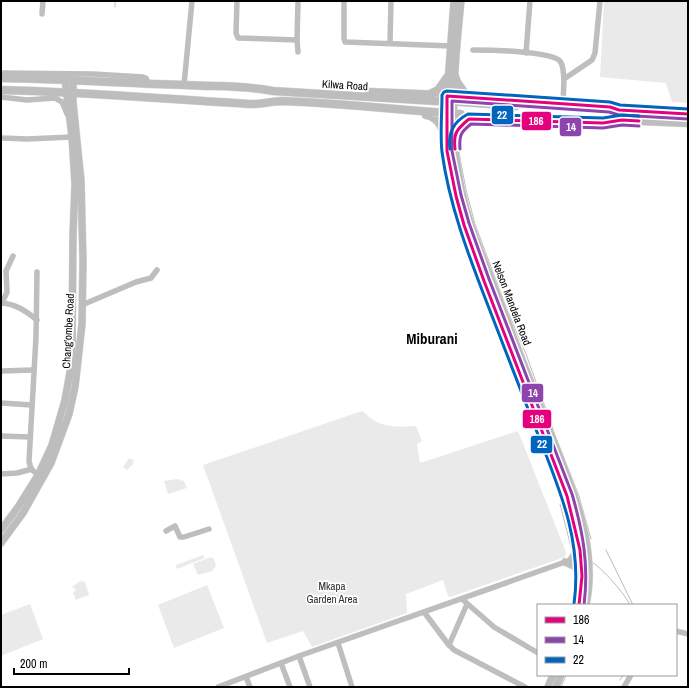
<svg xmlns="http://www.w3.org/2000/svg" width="689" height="688" font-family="'Archivo Narrow',sans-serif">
<rect width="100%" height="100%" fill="#fff"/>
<g fill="#eaeaea">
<polygon points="604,1 688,1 688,103 672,102 666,83 600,77"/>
<path d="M362 411C366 413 368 417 372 419 383 428 402 427 416 426L422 441 417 444 420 463 518 431 566 552 565 557 450 597 448 596 443 580 406 594 407 613 312 647 303 631 267 643 203 465Z"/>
<polygon points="129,458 134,460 133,464 127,470 123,467"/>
<polygon points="177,479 184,481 187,488 168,494 164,481"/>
<polygon points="203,555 205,558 177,569 176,565"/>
<polygon points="211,557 214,559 216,566 212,571 198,575 193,564"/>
<polygon points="80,581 85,582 89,595 75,600 75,597 73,593 76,590 72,587"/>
<polygon points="207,585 224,628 174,648 158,605"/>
<polygon points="30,604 43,639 1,656 1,615"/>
</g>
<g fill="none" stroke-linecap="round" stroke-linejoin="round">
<g stroke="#bcbcbc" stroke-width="1">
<polyline points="115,1 115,7"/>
<polyline points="459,153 466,190 475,224 506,307 526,354 553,429"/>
<path d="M446 163C453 205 465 246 482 285L565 502 560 504 571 547"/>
<polyline points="568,468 579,496 591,539"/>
<polyline points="606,550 633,605"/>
<path d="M593 563C602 568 626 595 630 605"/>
<polyline points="576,574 577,591"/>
<polyline points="620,680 623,675"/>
<polyline points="561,687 566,675"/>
</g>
<g stroke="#dbdbdb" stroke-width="8">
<g id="major">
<path d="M454 1 447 96V151L456 196 473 251 567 496C578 535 586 564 579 605"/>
<path d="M461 1C454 70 447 136 465 205 472 234 485 262 496 291 513 337 531 383 549 429 570 483 599 545 586 605"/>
<polyline points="1,530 18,507 38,475 47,456 52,445 65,400 70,372 72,353 73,235 75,184 72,137 65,79"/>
<polyline points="1,543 23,513 51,463 69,414 75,387 82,324 83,261 81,181 73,102 73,80"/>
<polyline points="571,560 580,546"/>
<polyline points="565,562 574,566 582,575"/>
<polyline points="548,687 553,675"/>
<polyline points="556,687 561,675"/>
</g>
</g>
<g stroke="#dbdbdb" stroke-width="9">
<g id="highway">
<polyline points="454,74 457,82 467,96"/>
<path d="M1 78C62 79 123 83 185 85 215 87 244 85 273 91L435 101"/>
<path d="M1 90C84 92 166 99 249 104 260 105 271 101 282 101 333 103 383 108 433 112"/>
<polyline points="369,92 467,96 610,107 619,110"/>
<polyline points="430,94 438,90 448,76"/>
<polyline points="461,102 516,106"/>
<polyline points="614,110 688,114"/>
<polyline points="426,115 447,119 547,121 603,123 622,120"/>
<path d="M432 117C444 123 445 139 447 151"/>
<polyline points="617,120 688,123"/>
<polyline points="454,139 458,128 469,119"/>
</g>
</g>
<g stroke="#bebebe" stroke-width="5.5">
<polyline points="237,1 236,33 238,38 297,40"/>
<polyline points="298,1 297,40 298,52"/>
<polyline points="344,1 344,38 345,42 451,46"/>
<polyline points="42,14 43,1"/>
<polyline points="390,43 391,1"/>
<path d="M473 50C489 50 550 51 560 61 564 66 563 74 564 79"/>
<polyline points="526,53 530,1"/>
<polyline points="1,73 93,74 143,77 146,78 148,83"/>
<polyline points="184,85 192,1"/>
<polyline points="1,97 27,100 55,98 62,102 67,114"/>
<polyline points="563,104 564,79 592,60 595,53 600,1"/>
<polyline points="1,138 27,139 72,137"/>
<polyline points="37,272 36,337 29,461 31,469 38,475"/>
<path d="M1 303C16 304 26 311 37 320"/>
<polyline points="2,303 7,292 6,271 13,256"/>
<polyline points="82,305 136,282 151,278 157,270"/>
<polyline points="1,371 34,370"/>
<polyline points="1,403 32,405"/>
<polyline points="1,436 30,437"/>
<polyline points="1,474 17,473 32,469"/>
<polyline points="166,531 175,526 180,537 184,537 209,529"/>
<polyline points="462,599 494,627 538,653"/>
<polyline points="424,612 448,644 454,650 525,687"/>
<polyline points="676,631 688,634"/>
<polyline points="338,643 352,687"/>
<polyline points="449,645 467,604"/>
<polyline points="299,656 310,687"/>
<polyline points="281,663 290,687"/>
<polyline points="246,677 250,687"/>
<polyline points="218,687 299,656 568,561"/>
<polyline points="624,687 631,675"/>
</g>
<use href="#major" stroke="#bdbdbd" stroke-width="7"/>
<use href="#highway" stroke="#bdbdbd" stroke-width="8"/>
<g stroke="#dbdbdb" stroke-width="9" stroke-linecap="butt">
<g id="highway-bridge">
<polyline points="435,101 461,102"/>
<polyline points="433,112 461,114"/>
</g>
</g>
<use href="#highway-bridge" stroke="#bdbdbd" stroke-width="8"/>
<g stroke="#fff" stroke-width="6">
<g id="bus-1">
<path d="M455 149C453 133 457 129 469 119L603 123 622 120 639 121"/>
<polyline points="579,605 582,576 580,550 567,496 484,281 464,225 456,196 447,151 447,96 610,107 619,110 688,114"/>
</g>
</g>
<g stroke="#fff" stroke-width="6">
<g id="bus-2">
<path d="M460 149C459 135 461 132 471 124L603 128 622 125 639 126"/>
<path d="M584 605C589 565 583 532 572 494L489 279 469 223 461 195 452 151V101L609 112 619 115 688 119"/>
</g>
</g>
<g stroke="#fff" stroke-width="6">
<g id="bus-3">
<path d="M450 149C448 133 453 122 468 114L603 118 622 115 639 116"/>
<path d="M574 604C583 539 558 486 535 427 519 385 503 344 487 303 468 254 449 204 442 152 440 136 442 112 442 95L444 92 447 91 610 102 620 105 688 109"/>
</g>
</g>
<use href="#bus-1" stroke="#e5007d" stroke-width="3"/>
<use href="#bus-2" stroke="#8e44ad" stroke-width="3"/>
<use href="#bus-3" stroke="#0065bd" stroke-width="3"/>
</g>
<g text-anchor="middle" stroke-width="3.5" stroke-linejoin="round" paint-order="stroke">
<g font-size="11" fill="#000" stroke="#fff">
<text transform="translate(345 85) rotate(3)" y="4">Kilwa Road</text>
<text transform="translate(512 303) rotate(69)" y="4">Nelson Mandela Road</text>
<text transform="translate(68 331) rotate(-87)" y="4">Chang'ombe Road</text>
</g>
<g font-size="11" fill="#303030" stroke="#fff">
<text x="332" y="590">Mkapa<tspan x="332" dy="13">Garden Area</tspan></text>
</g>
<g font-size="15" font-weight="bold" fill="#000" stroke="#fff">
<text x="432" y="344">Miburani</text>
</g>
</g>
<g stroke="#fff" stroke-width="1.5">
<rect x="491" y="105" width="23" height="20" rx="4" fill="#0065bd"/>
<rect x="521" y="111" width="31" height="20" rx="4" fill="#e5007d"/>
<rect x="559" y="117" width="23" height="20" rx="4" fill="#8e44ad"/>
<rect x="521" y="383" width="23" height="20" rx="4" fill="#8e44ad"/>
<rect x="522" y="409" width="30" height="20" rx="4" fill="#e5007d"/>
<rect x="530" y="435" width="23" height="19" rx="4" fill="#0065bd"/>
</g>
<g font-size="11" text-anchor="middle" font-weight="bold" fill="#fff">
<text x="502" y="119">22</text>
<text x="536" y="125">186</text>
<text x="571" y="131">14</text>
<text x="533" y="397">14</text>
<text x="537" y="423">186</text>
<text x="542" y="448">22</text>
</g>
<rect width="689" height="688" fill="none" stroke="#000000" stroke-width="4"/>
<rect x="537" y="604" width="140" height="72" fill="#ffffff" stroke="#999999"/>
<rect x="545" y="617" width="20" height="6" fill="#e5007d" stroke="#999999"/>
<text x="573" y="624" font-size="12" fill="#000000">186</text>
<rect x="545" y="637" width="20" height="6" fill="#8e44ad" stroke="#999999"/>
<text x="573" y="644" font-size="12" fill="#000000">14</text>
<rect x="545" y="657" width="20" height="6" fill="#0065bd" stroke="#999999"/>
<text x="573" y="664" font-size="12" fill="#000000">22</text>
<path d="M14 668v6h115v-6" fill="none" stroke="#000000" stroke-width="2"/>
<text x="20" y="668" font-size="12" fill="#000000" stroke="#ffffff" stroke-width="3" paint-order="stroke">200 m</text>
</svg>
